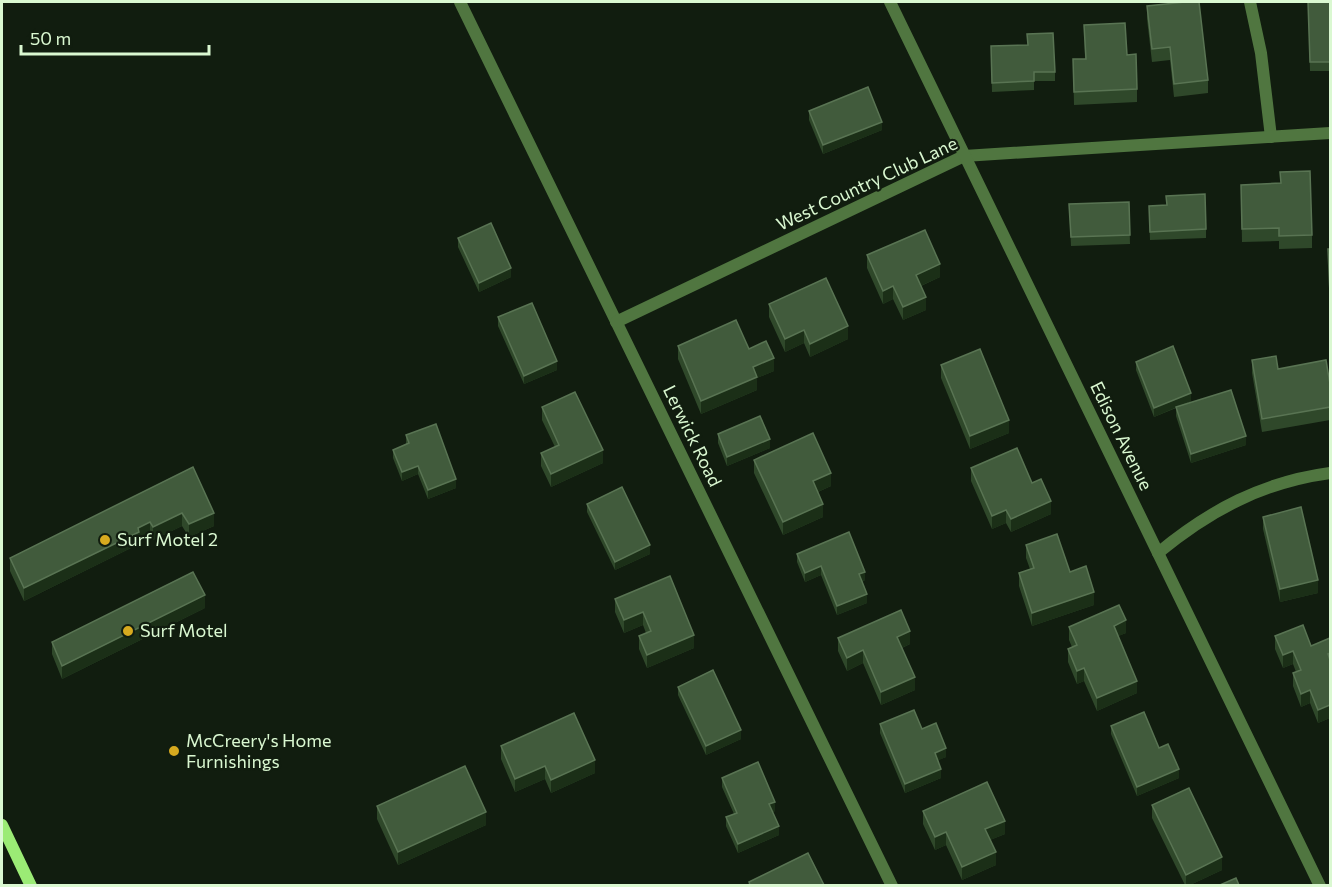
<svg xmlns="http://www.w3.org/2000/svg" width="1332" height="887" font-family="Commissioner,sans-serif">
<rect width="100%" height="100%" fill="#111d0f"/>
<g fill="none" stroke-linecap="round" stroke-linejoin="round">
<g stroke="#507640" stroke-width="12">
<polyline points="460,2 892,886"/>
<polyline points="1250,2 1261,53 1271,137"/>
<polyline points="616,322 964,156 1330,133"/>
<path d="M1158 553C1210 510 1263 482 1330 473"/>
</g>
<polyline stroke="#507640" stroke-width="12" points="890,2 1320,886"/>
<polyline stroke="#9beb75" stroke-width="12" points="2,825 31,886"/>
</g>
<g fill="#2f482a">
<polygon points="1308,2 1330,2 1330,71 1310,71"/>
<polygon points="1147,6 1208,80 1208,93 1174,97 1170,60 1152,62 1147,19"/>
<polygon points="1084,25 1127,55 1137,89 1137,102 1074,105 1073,59 1085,59"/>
<polygon points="991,55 1055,72 1055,81 1034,81 1034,90 992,92"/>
<polygon points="809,111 882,130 823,154 809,120"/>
<polygon points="1241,185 1312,235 1312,248 1279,249 1279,241 1242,242"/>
<polygon points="1129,202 1130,244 1071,246 1069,204"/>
<polygon points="1149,215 1206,229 1206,238 1150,240"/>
<polygon points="458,238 511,277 479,292 458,247"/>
<polygon points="867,255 940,277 921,286 926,310 903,320 893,299 883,304 867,268"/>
<polygon points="769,304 848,339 810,357 804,343 785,352 769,317"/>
<polygon points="498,317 557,370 524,384 498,326"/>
<polygon points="678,346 749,349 774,371 757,378 757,390 701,414 678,359"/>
<polygon points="1252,360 1278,369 1330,384 1330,420 1262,432 1252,373"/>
<polygon points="1136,362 1191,401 1179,407 1246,445 1191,463 1176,416 1176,408 1154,417 1136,370"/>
<polygon points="941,365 1009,433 970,449 941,378"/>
<polygon points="542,407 603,463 551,487 541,466 541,453 555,447 542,420"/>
<polygon points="718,434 770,448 727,466 718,443"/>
<polygon points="406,435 456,488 428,499 418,474 402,481 393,458 393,450 406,444"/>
<polygon points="754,460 831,486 818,492 823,517 783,535 754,473"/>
<polygon points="193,467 214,526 189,537 182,526 153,540 150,535 139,540 139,544 24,601 10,571 10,558"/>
<polygon points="971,468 1032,483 1051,514 1011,532 1006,523 992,529 971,481"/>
<polygon points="587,504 650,554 615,570 587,512"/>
<polygon points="1263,517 1318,593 1280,602 1263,529"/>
<polygon points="1026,545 1070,572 1094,605 1032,626 1019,586 1019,573 1030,569 1026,558"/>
<polygon points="797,554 865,580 862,582 867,603 837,615 821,575 805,582 797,562"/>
<polygon points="670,576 694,648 647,668 639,649 639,636 646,633 643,625 624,633 615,612 615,599"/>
<polygon points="205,608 62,679 52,654 52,642"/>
<polygon points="1069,627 1126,633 1118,636 1137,693 1097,711 1084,681 1077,684 1068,662 1068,649 1072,647 1069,640"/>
<polygon points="1275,636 1311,646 1330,638 1330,718 1318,723 1310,703 1301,707 1293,686 1293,673 1296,672 1293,664 1283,668 1275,649"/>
<polygon points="838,638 910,644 902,648 915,690 881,705 863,663 847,671 838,651"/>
<polygon points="678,687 741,739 706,755 678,695"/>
<polygon points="880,724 922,729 946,757 938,760 941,778 905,793 880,733"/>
<polygon points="1111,726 1159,748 1179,778 1137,796 1111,734"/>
<polygon points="501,746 595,773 551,793 545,779 515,792 501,759"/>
<polygon points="722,778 775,811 773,812 779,835 738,853 726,826 726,817 734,814 722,787"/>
<polygon points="1152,805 1222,870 1190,885 1185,885 1152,818"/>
<polygon points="377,806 486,825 398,865 377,819"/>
<polygon points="923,811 1005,834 990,840 996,865 962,880 946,845 935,850 923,824"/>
</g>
<g fill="#1b2f17">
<polygon points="882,122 882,130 823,154 823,145"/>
<polygon points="940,264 940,277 916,288 916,275"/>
<polygon points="511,268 511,277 479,292 479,283"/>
<polygon points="893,286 893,299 883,304 883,291"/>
<polygon points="926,297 926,310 903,320 903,307"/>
<polygon points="848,326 848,339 810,357 810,344"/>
<polygon points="804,330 804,343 785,352 785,339"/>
<polygon points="774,358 774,371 757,378 757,390 701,414 701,401 753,367"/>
<polygon points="557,361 557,370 524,384 524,376"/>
<polygon points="1191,393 1191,401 1154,417 1154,408"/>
<polygon points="1009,420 1009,433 970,449 970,436"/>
<polygon points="1246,436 1246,445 1191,463 1191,454"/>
<polygon points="770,439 770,448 727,466 727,457"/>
<polygon points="603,450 603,463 551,487 551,474"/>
<polygon points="418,466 418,474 402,481 402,472"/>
<polygon points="831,473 831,486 813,494 813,481"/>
<polygon points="456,479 456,488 428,499 428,490"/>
<polygon points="1051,501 1051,514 1011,532 1011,519"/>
<polygon points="823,504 823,517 783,535 783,522"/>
<polygon points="1006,510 1006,523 992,529 992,516"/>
<polygon points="182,513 182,526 153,540 153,527"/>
<polygon points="214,513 214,526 189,537 189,524"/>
<polygon points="150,522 150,535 139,540 139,544 24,601 24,588"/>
<polygon points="650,545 650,554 615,570 615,562"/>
<polygon points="821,566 821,575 805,582 805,573"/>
<polygon points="865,572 865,580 859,583 859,574"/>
<polygon points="1318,580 1318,593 1280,602 1280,589"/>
<polygon points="1094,592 1094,605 1032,626 1032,613"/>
<polygon points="867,594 867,603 837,615 837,606"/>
<polygon points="205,595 205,608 62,679 62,666"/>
<polygon points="643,612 643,625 624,633 624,620"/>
<polygon points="1126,620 1126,633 1114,638 1114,626"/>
<polygon points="910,631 910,644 897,650 897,637"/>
<polygon points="694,635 694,648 647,668 647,655"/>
<polygon points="863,650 863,663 847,671 847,658"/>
<polygon points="1293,651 1293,664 1283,668 1283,655"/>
<polygon points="1084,668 1084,681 1077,684 1077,671"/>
<polygon points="915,677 915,690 881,705 881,692"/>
<polygon points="1137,681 1137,693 1097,711 1097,698"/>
<polygon points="1310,690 1310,703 1301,707 1301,694"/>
<polygon points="1330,705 1330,718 1318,723 1318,710"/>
<polygon points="741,730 741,739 706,755 706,746"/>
<polygon points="946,748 946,757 935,762 935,753"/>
<polygon points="595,760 595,773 551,793 551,780"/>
<polygon points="545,766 545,779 515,792 515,779"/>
<polygon points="941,769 941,778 905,793 905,784"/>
<polygon points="1179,769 1179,778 1137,796 1137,787"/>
<polygon points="775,802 775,811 769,813 769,804"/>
<polygon points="486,812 486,825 398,865 398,852"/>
<polygon points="1005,821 1005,834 985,842 985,829"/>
<polygon points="779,826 779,835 738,853 738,844"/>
<polygon points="946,832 946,845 935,850 935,837"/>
<polygon points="996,852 996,865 962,880 962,867"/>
<polygon points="1222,857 1222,870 1190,885 1186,885 1186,875"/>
</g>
<g fill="#415b3c" stroke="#597453" stroke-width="1.5">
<polygon points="1185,2 1199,2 1208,80 1174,84 1170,47 1152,49 1147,6"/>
<polygon points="1308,2 1330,2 1330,62 1310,62"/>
<polygon points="1125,23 1127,55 1136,54 1137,89 1074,92 1073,59 1086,59 1084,25"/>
<polygon points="1053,33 1055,72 1034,72 1034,81 992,83 991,46 1028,45 1027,34"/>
<polygon points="868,87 882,122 823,145 809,111"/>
<polygon points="1310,171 1312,235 1279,236 1279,228 1242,229 1241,185 1281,183 1280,172"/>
<polygon points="1205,194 1206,229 1150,232 1149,206 1167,205 1166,196"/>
<polygon points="1129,202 1130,235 1071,237 1069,204"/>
<polygon points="491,223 511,268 479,283 458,238"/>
<polygon points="925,230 940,264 916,275 926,297 903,307 893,286 883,291 867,255"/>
<polygon points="1328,249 1330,249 1330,294"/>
<polygon points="826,278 848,326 810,344 804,330 785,339 769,304"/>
<polygon points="532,303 557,361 524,376 498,317"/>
<polygon points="736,320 749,349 766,341 774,358 753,367 757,377 701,401 678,346"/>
<polygon points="1173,346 1191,393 1154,408 1136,362"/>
<polygon points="980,349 1009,420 970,436 941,365"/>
<polygon points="1276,356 1278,369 1326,360 1330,384 1330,407 1262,419 1252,360"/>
<polygon points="1231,390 1246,436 1191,454 1176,407"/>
<polygon points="575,392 603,450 551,474 541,453 559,445 542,407"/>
<polygon points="760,416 770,439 727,457 718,434"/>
<polygon points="436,424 456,479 428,490 418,466 402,472 393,450 409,443 406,435"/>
<polygon points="813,433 831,473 813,481 823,504 783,522 754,460"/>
<polygon points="1017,448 1032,483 1041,479 1051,501 1011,519 1006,510 992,516 971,468"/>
<polygon points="193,467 214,513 189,524 182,513 153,527 150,522 138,528 139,532 24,588 10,558"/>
<polygon points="622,487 650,545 615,562 587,504"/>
<polygon points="1301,507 1318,580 1280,589 1263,517"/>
<polygon points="849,532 865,572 859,574 867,594 837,606 821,566 805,573 797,554"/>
<polygon points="1057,534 1070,572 1086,566 1094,592 1032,613 1019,573 1034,568 1026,545"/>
<polygon points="193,572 205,595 62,666 52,642"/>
<polygon points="670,576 694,635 647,655 639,636 651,631 643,612 624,620 615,599"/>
<polygon points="1119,605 1126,620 1114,626 1137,681 1097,698 1084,668 1077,671 1068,649 1077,645 1069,627"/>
<polygon points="901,610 910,631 897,637 915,677 881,692 863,650 847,658 838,638"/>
<polygon points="1303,625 1311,646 1330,638 1330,653 1328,654 1330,660 1330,705 1318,710 1310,690 1301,694 1293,673 1301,670 1293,651 1283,655 1275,636"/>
<polygon points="713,670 741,730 706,746 678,687"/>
<polygon points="914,710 922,729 936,723 946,748 935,753 941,769 905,784 880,724"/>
<polygon points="1144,712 1159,748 1168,744 1179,769 1137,787 1111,726"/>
<polygon points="574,713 595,760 551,780 545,766 515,779 501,746"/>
<polygon points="758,762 775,802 769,804 779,826 738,844 726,817 737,813 722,778"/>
<polygon points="465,766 486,812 398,852 377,806"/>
<polygon points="987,782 1005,821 985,829 996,852 962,867 946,832 935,837 923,811"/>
<polygon points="1189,788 1222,857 1186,875 1152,805"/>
<polygon points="808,853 824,885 750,885 749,882"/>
<polygon points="1236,878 1239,885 1220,885"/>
</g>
<g fill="#d7aa1f" stroke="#111d0f" stroke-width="2">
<circle cx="105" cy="540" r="6"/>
<circle cx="128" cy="631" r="6"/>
<circle cx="174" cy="751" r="6"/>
</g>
<g text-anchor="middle" stroke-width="4.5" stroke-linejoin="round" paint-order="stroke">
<g font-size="18" fill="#daf8d1" stroke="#111d0f">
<text transform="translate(867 184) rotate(-25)" y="6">West Country Club Lane</text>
<text transform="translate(692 436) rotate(64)" y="6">Lerwick Road</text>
<text transform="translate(1121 436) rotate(64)" y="6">Edison Avenue</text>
</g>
<g font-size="18" fill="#daf8d1" stroke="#111d0f" text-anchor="start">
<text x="117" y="546">Surf Motel 2</text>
<text x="140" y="637">Surf Motel</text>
<text x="186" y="747">McCreery's Home<tspan x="186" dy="21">Furnishings</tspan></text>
</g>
</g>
<rect width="1332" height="887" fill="none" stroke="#daf8d1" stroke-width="6"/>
<path d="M21 45v9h188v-9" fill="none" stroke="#daf8d1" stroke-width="3"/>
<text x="30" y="45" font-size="18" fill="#daf8d1" stroke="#111d0f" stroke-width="4.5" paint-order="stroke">50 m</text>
</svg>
